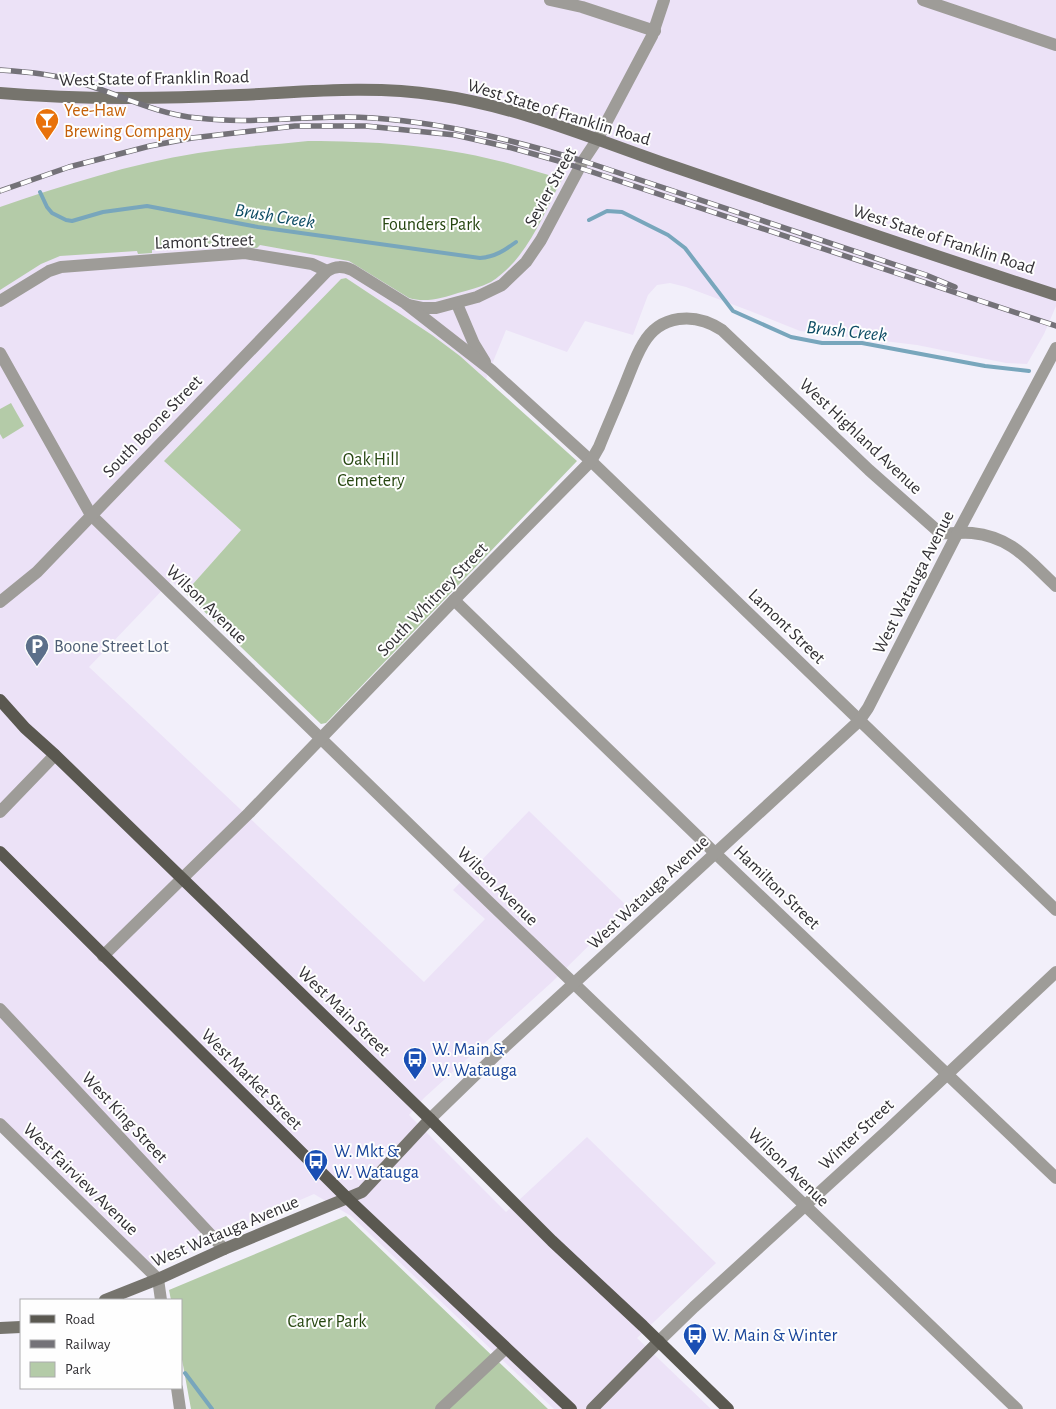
<svg xmlns="http://www.w3.org/2000/svg" width="1056" height="1409" font-family="'Alegreya Sans',sans-serif">
<rect width="100%" height="100%" fill="#f2effa"/>
<polygon fill="#ece2f7" points="0,0 1056,0 1056,306 1044,334 1027,364 1006,363 917,345 800,331 750,311 686,287 670,283 657,285 648,295 633,335 585,321 567,352 506,330 486,379 460,356 432,335 346,278 341,279 241,530 185,593 171,581 89,667 424,982 485,919 453,890 529,811 628,907 552,982 424,1098 409,1115 506,1212 587,1137 716,1263 637,1338 711,1409 554,1409 351,1216 314,1194 152,1264 144,1260 0,1117"/>
<g fill="#b4cba8">
<path d="M308 141C371 141 437 145 499 161 520 166 541 173 562 179 543 215 527 259 491 282 481 287 469 290 458 293 444 298 425 303 409 298L349 261 260 245 257 248 246 247 244 243 152 250V253L138 254 137 251 60 256 41 264 0 290V207C64 185 130 164 198 153 234 147 271 145 308 141Z"/>
<polygon points="346,278 432,335 460,356 577,461 326,723 321,724 185,593 241,530 164,461 341,279"/>
<polygon points="11,403 24,426 3,439 0,434 0,409"/>
<polygon points="346,1216 548,1409 191,1409 181,1354 181,1300 171,1300 169,1290"/>
</g>
<g fill="none" stroke-linecap="round" stroke-linejoin="round">
<g stroke="#78a6bc" stroke-width="4">
<path d="M40 192 47 207 52 213 66 220 72 221 103 212 147 206 258 227 480 258C495 257 505 250 516 242"/>
<polyline points="589,220 607,211 622,212 668,235 685,248 733,311 791,337 822,343 862,343 985,366 1029,371"/>
<polyline points="185,1373 212,1409"/>
</g>
<g stroke="#9e9c98" stroke-width="12">
<polyline points="550,0 582,7 655,31"/>
<polyline points="923,0 1056,45"/>
<polyline points="0,301 49,271 61,267 245,253 312,264 327,271"/>
<polyline points="457,304 474,344 485,362"/>
<polyline points="409,305 423,308 436,308 477,297 502,285 526,262 541,240 583,161 597,140 652,36 664,0"/>
<polyline points="0,353 91,515 489,902 1017,1409"/>
<polyline points="454,600 715,853 1056,1178"/>
<path d="M0 602 37 572 327 271C336 266 342 266 352 270L405 303 491 370 591 461 1056 910"/>
<polyline points="0,812 55,755"/>
<path d="M103 956 249 813 454 600 591 461 599 447C607 427 616 407 624 387 630 373 635 357 643 344 660 314 695 312 722 330L869 470 940 533C951 534 961 532 972 533 1012 537 1028 560 1056 586"/>
<polyline points="0,1009 224,1249"/>
<polyline points="430,1119 496,1055 859,721 868,708 957,534 1056,348"/>
<polyline points="0,1124 158,1279 161,1300"/>
<polyline points="659,1341 694,1307 888,1130 1056,972"/>
<polyline points="177,1388 180,1409"/>
<polyline points="441,1409 506,1348"/>
</g>
<g stroke="#76746d" stroke-width="12">
<path d="M0 93C80 100 160 99 240 95 305 92 372 85 437 95 517 106 596 140 672 166 800 210 928 254 1056 295"/>
<polyline points="105,1300 158,1279 224,1249 362,1192 430,1119"/>
<polyline points="0,1328 21,1327"/>
<polyline points="592,1409 659,1341"/>
</g>
<g stroke="#5a5850" stroke-width="12">
<polyline points="0,700 25,728 55,755 430,1119 552,1241 643,1326 728,1409"/>
<polyline points="0,852 348,1199 571,1409"/>
</g>
<g stroke="#747278" stroke-width="5.5">
<g id="rail">
<path d="M0 70C26 72 53 74 78 82 119 94 155 114 198 118 246 124 296 117 345 117 427 118 505 138 583 161L926 275 955 287"/>
<polyline points="0,191 69,167 150,146 192,138 295,126 366,126 455,135 508,147 562,162 1056,326"/>
</g>
</g>
<use href="#rail" stroke="#fefefe" stroke-width="4" stroke-dasharray="11" stroke-linecap="butt"/>
</g>
<defs>
<g id="bar-pin" transform="scale(1.25)"><path d="M0 17L-7.5 6A9.5 9.5 0 1 1 7.5 6Z" fill="#e8710a" stroke="#fefefe"/><path d="M-6-5H6L.8 .8V4.5H3.5V6h-7V4.5H-.8V.8Z" fill="#fff"/></g>
<g id="parking-pin" transform="scale(1.25)"><path d="M0 17L-7.5 6A9.5 9.5 0 1 1 7.5 6Z" fill="#5c6f8a" stroke="#fefefe"/><path d="M-3.5-5.5H1a3.5 3.5 0 0 1 0 7H-1V5.5H-3.5ZM-1-3.4V-.6H.8a1.4 1.4 0 0 0 0-2.8Z" fill="#fff"/></g>
<g id="bus-pin" transform="scale(1.25)"><path d="M0 17L-7.5 6A9.5 9.5 0 1 1 7.5 6Z" fill="#1a4fb4" stroke="#fefefe"/><path d="M-5-6H5V4H4V6H2V4H-2V6H-4V4H-5ZM-3.5-4V0h7V-4ZM-3.5 1.2v1.5H-2V1.2ZM2 1.2v1.5H3.5V1.2Z" fill="#fff"/></g>
</defs>
<g fill-rule="evenodd">
<use href="#bar-pin" x="47" y="120"/>
<use href="#parking-pin" x="37" y="646"/>
<use href="#bus-pin" x="415" y="1059"/>
<use href="#bus-pin" x="316" y="1161"/>
<use href="#bus-pin" x="695" y="1335"/>
</g>
<g text-anchor="middle" stroke-width="4" stroke-linejoin="round" paint-order="stroke">
<g font-size="18" fill="#323034" stroke="#fefefe">
<text transform="translate(154 78) rotate(-1)" y="6">West State of Franklin Road</text>
<text transform="translate(559 112) rotate(17)" y="6">West State of Franklin Road</text>
<text transform="translate(550 187) rotate(-61)" y="6">Sevier Street</text>
<text transform="translate(944 239) rotate(18)" y="6">West State of Franklin Road</text>
<text transform="translate(204 241) rotate(-2)" y="6">Lamont Street</text>
<text transform="translate(152 426) rotate(-46)" y="6">South Boone Street</text>
<text transform="translate(861 436) rotate(43)" y="6">West Highland Avenue</text>
<text transform="translate(913 582) rotate(-63)" y="6">West Watauga Avenue</text>
<text transform="translate(432 599) rotate(-46)" y="6">South Whitney Street</text>
<text transform="translate(207 604) rotate(44)" y="6">Wilson Avenue</text>
<text transform="translate(787 626) rotate(44)" y="6">Lamont Street</text>
<text transform="translate(498 886) rotate(44)" y="6">Wilson Avenue</text>
<text transform="translate(777 887) rotate(44)" y="6">Hamilton Street</text>
<text transform="translate(648 892) rotate(-43)" y="6">West Watauga Avenue</text>
<text transform="translate(344 1011) rotate(44)" y="6">West Main Street</text>
<text transform="translate(252 1079) rotate(45)" y="6">West Market Street</text>
<text transform="translate(125 1117) rotate(47)" y="6">West King Street</text>
<text transform="translate(856 1134) rotate(-43)" y="6">Winter Street</text>
<text transform="translate(789 1167) rotate(44)" y="6">Wilson Avenue</text>
<text transform="translate(81 1179) rotate(44)" y="6">West Fairview Avenue</text>
<text transform="translate(225 1231) rotate(-23)" y="6">West Watauga Avenue</text>
</g>
<g font-size="18" fill="#c56008" stroke="#fefefe" text-anchor="start">
<text x="64" y="116">Yee-Haw<tspan x="64" dy="21">Brewing Company</tspan></text>
</g>
<g font-size="18" fill="#264610" stroke="#fefefe">
<text x="431" y="230">Founders Park</text>
<text x="371" y="465">Oak Hill<tspan x="371" dy="21">Cemetery</tspan></text>
<text x="327" y="1327">Carver Park</text>
</g>
<g font-size="18" fill="#4e5e75" stroke="#fefefe" text-anchor="start">
<text x="54" y="652">Boone Street Lot</text>
</g>
<g font-size="18" fill="#164399" stroke="#fefefe" text-anchor="start">
<text x="432" y="1055">W. Main &amp;<tspan x="432" dy="21">W. Watauga</tspan></text>
<text x="334" y="1157">W. Mkt &amp;<tspan x="334" dy="21">W. Watauga</tspan></text>
<text x="712" y="1341">W. Main &amp; Winter</text>
</g>
<g font-size="19" font-style="italic" fill="#0d4c64" stroke="#fefefe">
<text transform="translate(275 215) rotate(9)" y="7">Brush Creek</text>
<text transform="translate(847 330) rotate(6)" y="7">Brush Creek</text>
</g>
</g>
<rect x="20" y="1299" width="162" height="90" fill="#fefefe" stroke="#acacad"/>
<rect x="30" y="1315" width="25" height="8" fill="#5a5850" stroke="#acacad"/>
<text x="65" y="1324" font-size="15" fill="#323034">Road</text>
<rect x="30" y="1340" width="25" height="8" fill="#747278" stroke="#acacad"/>
<text x="65" y="1349" font-size="15" fill="#323034">Railway</text>
<rect x="30" y="1362" width="25" height="15" fill="#b4cba8" stroke="#acacad"/>
<text x="65" y="1374" font-size="15" fill="#323034">Park</text>
</svg>
